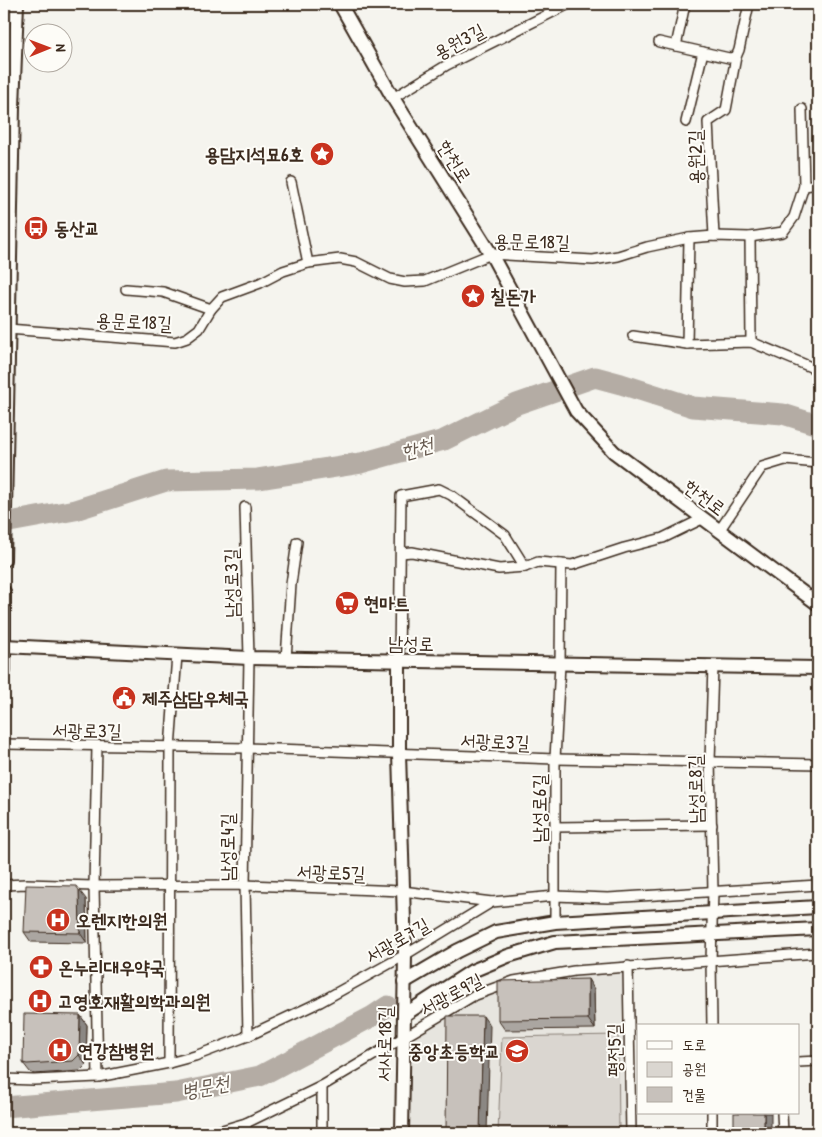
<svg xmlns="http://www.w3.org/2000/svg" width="822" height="1137" font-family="'Patrick Hand','Poor Story',sans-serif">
<rect width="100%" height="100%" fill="#f5f4ee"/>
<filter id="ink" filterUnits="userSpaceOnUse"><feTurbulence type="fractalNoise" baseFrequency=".02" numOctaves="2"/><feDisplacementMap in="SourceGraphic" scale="10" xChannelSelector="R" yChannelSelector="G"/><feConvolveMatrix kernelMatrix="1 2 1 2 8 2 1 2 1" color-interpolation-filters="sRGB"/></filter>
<g filter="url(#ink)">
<polygon fill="#e7e5df" points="628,966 631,1133 402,1133 403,1039 473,996 514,981"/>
<polygon fill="#dad6d0" stroke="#8a8077" points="618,1035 619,1133 498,1133 502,1037"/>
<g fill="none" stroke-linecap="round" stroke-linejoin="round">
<g stroke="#b4aca4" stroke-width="21">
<polyline points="4,523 75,510 166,481 258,479 361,463 444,440 517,404 595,377 621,384 693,407 783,414 818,425"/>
<polyline points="4,1107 176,1093 260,1076 373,1016 388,1006"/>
</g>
<g stroke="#3b2a1e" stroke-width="12">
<g id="street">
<polyline points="659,42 729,58 736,57 739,50 749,4"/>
<polyline points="676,46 685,4"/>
<polyline points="393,98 447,65 569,4"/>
<polyline points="802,109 804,186"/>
<polyline points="686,122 703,52"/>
<polyline points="291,182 308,263"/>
<polyline points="714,236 708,122 726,110 736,57"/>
<polyline points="750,237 751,342"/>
<polyline points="126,289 163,292 211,309"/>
<polyline points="8,329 175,342 187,338 199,329 211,309 222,297 260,283 283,271 308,263 340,259 356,262 390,279 405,282 425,281 491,254 593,260 618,256 647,247 689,238 714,236 750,237 783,232 794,217 804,186 818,184"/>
<polyline points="633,336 687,344 751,342 818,370"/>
<polyline points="687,344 689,238"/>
<polyline points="245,507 249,658 245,885 248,1036"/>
<polyline points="719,531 762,467 785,460 818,463"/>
<polyline points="401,553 412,552 499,569 525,567 538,562 572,565 624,548 663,538 702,519"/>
<polyline points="286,659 291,584 297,542"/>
<polyline points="399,661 401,496 439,489 451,495 505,535 525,567"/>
<polyline points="4,744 247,748 555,759 818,764"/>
<polyline points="97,746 94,886 98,1077"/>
<polyline points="555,827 712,825"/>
<polyline points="4,885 26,884 94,886 245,885 402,891 492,902"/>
<polyline points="555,922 555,759 560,664 561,564"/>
<polyline points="628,966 631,1133"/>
<polyline points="712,1026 711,961 713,891 710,761 713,666"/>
<polyline points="798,1062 818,1061"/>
<polyline points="169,1063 170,748 177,655"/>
<polyline points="4,1079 34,1080 98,1077 169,1063 195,1056 248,1036 320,1002 405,955 492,902 555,896 608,898 818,885"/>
<polyline points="782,1113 783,1133"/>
<polyline points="246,1123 246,1133"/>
<polyline points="212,1133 246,1123 322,1086 473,996 514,981 574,971 818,953"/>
<polyline points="322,1133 322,1086"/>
<polyline points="712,1133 712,1113"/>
</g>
</g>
<g stroke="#3b2a1e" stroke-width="16">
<g id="secondary">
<polyline points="340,4 393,98 491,254 576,411 614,452 818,604"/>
<polyline points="4,560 13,107 17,4"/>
<polyline points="4,592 4,671"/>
<polyline points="4,646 249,658 818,668"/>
<polyline points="399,661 399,753 405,955 402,1133"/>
<polyline points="404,982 457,951 496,932 555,922 818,907"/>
<polyline points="404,1015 472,971 508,956 555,942 818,929"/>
</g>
</g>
<use href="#street" stroke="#fdfcf7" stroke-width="9"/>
<use href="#secondary" stroke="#fdfcf7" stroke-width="12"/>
</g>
<g fill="#aba6a1" stroke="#3b2a1e">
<polygon points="86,899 87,943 31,942 24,932"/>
<polygon points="594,989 595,1029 505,1030 498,1020"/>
<polygon points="80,1015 87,1025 86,1065 80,1071 34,1074 30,1072 23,1063"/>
</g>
<g fill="#8b8783" stroke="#3b2a1e">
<polygon points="79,890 86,899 87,943 80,933"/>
<polygon points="588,979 594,989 595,1029 588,1019"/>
<polygon points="80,1015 87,1025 86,1065 79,1055"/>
<polygon points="483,1016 490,1026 487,1133 480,1133"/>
<rect x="764" y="1113" width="7" height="20"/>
</g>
<g fill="#c7c1bb" stroke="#3b2a1e">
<polygon points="26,885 76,886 79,890 80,933 24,932"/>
<polygon points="588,979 588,1019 498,1020 498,981"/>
<polygon points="24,1014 80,1015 79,1055 73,1061 27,1064 23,1063"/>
<polygon points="447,1016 483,1016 480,1133 446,1133"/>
<rect x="734" y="1113" width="30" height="20"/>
</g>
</g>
<defs>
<g id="sight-disc" transform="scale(1.25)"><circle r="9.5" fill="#c8321e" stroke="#fdfcf7"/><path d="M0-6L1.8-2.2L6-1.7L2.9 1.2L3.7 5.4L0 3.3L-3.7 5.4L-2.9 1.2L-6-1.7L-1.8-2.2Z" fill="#fff"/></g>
<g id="bus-disc" transform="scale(1.25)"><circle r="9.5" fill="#c8321e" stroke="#fdfcf7"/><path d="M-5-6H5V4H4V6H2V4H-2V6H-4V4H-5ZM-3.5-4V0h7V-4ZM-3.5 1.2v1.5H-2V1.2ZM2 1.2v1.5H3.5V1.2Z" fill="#fff"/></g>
<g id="supermarket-disc" transform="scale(1.25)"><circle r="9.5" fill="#c8321e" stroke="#fdfcf7"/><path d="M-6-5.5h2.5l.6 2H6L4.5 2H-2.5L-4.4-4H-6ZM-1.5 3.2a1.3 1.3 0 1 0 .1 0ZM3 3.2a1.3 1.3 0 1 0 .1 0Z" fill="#fff"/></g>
<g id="civic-disc" transform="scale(1.25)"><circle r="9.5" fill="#c8321e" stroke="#fdfcf7"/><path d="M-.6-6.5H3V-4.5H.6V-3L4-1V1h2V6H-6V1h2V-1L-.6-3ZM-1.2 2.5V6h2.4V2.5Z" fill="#fff"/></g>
<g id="hospital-disc" transform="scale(1.25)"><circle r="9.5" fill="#c8321e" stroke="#fdfcf7"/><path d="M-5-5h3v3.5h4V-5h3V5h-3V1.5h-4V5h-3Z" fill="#fff"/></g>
<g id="pharmacy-disc" transform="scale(1.25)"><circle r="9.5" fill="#c8321e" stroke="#fdfcf7"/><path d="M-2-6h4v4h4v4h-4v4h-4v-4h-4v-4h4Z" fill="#fff"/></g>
<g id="school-disc" transform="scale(1.25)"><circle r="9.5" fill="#c8321e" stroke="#fdfcf7"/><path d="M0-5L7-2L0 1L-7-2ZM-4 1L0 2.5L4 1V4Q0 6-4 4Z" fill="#fff"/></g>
</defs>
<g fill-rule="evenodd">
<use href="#sight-disc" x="322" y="154"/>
<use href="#bus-disc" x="36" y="228"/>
<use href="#sight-disc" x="473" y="296"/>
<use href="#supermarket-disc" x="347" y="603"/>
<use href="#civic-disc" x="124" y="698"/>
<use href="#hospital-disc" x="58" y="920"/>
<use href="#pharmacy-disc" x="41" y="967"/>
<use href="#hospital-disc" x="40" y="1001"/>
<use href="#hospital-disc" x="60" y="1050"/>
<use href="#school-disc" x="517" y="1051"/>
</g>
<g text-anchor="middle" stroke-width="4" stroke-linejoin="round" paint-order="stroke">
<g font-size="19" fill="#3b2a1e" stroke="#fdfcf7">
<text transform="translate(459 41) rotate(-28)" y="7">용원3길</text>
<text transform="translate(695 157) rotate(-91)" y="7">용원2길</text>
<text transform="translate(455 161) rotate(58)" y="7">한천로</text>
<text transform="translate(532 241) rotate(1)" y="7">용문로18길</text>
<text transform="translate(134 321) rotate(3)" y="7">용문로18길</text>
<text transform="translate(705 497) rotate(37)" y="7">한천로</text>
<text transform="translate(231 583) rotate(-91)" y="7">남성로3길</text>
<text transform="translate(411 643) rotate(1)" y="7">남성로</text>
<text transform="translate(87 730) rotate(1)" y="7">서광로3길</text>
<text transform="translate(495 741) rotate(2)" y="7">서광로3길</text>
<text transform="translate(695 789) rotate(-91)" y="7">남성로8길</text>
<text transform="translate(539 808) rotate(-90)" y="7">남성로6길</text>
<text transform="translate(227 847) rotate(-90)" y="7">남성로4길</text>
<text transform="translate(331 872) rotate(2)" y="7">서광로5길</text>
<text transform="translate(397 940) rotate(-30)" y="7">서광로7길</text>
<text transform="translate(451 994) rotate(-28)" y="7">서광로9길</text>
<text transform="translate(384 1044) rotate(-89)" y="7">서사로18길</text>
<text transform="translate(614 1050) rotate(-91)" y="7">평전5길</text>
</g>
<g font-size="19" font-weight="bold" fill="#3b2a1e" stroke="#fdfcf7" text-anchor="start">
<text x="304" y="161" text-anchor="end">용담지석묘6호</text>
<text x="54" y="235">동산교</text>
<text x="490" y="303">칠돈가</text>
<text x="364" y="610">현마트</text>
<text x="142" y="705">제주삼담우체국</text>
<text x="76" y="927">오렌지한의원</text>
<text x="58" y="974">온누리대우약국</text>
<text x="58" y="1008">고영호재활의학과의원</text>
<text x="78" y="1057">연강참병원</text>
<text x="500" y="1058" text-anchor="end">중앙초등학교</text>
</g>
<g font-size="20" font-style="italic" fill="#65584d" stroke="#fdfcf7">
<text transform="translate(417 448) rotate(-15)" y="7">한천</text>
<text transform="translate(205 1087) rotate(-11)" y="7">병문천</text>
</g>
</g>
<rect width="822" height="1137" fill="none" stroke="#fdfcf7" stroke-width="20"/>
<rect x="10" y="10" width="802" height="1117" fill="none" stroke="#3b2a1e" stroke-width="2" filter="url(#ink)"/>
<rect x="637" y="1024" width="162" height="90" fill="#fdfcf7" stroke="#afa8a0"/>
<rect x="647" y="1041" width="25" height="8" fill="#fdfcf7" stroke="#afa8a0"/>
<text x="682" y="1050" font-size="15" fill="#3b2a1e">도로</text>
<rect x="647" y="1062" width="25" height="15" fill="#dad6d0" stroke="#afa8a0"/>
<text x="682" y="1074" font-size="15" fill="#3b2a1e">공원</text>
<rect x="647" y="1087" width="25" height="15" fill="#c7c1bb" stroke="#afa8a0"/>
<text x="682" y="1100" font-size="15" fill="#3b2a1e">건물</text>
<g transform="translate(48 48) rotate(89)"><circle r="24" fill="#fdfcf7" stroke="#afa8a0"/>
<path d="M0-4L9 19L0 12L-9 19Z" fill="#c8321e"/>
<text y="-8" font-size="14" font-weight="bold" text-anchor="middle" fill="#3b2a1e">N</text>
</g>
</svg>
